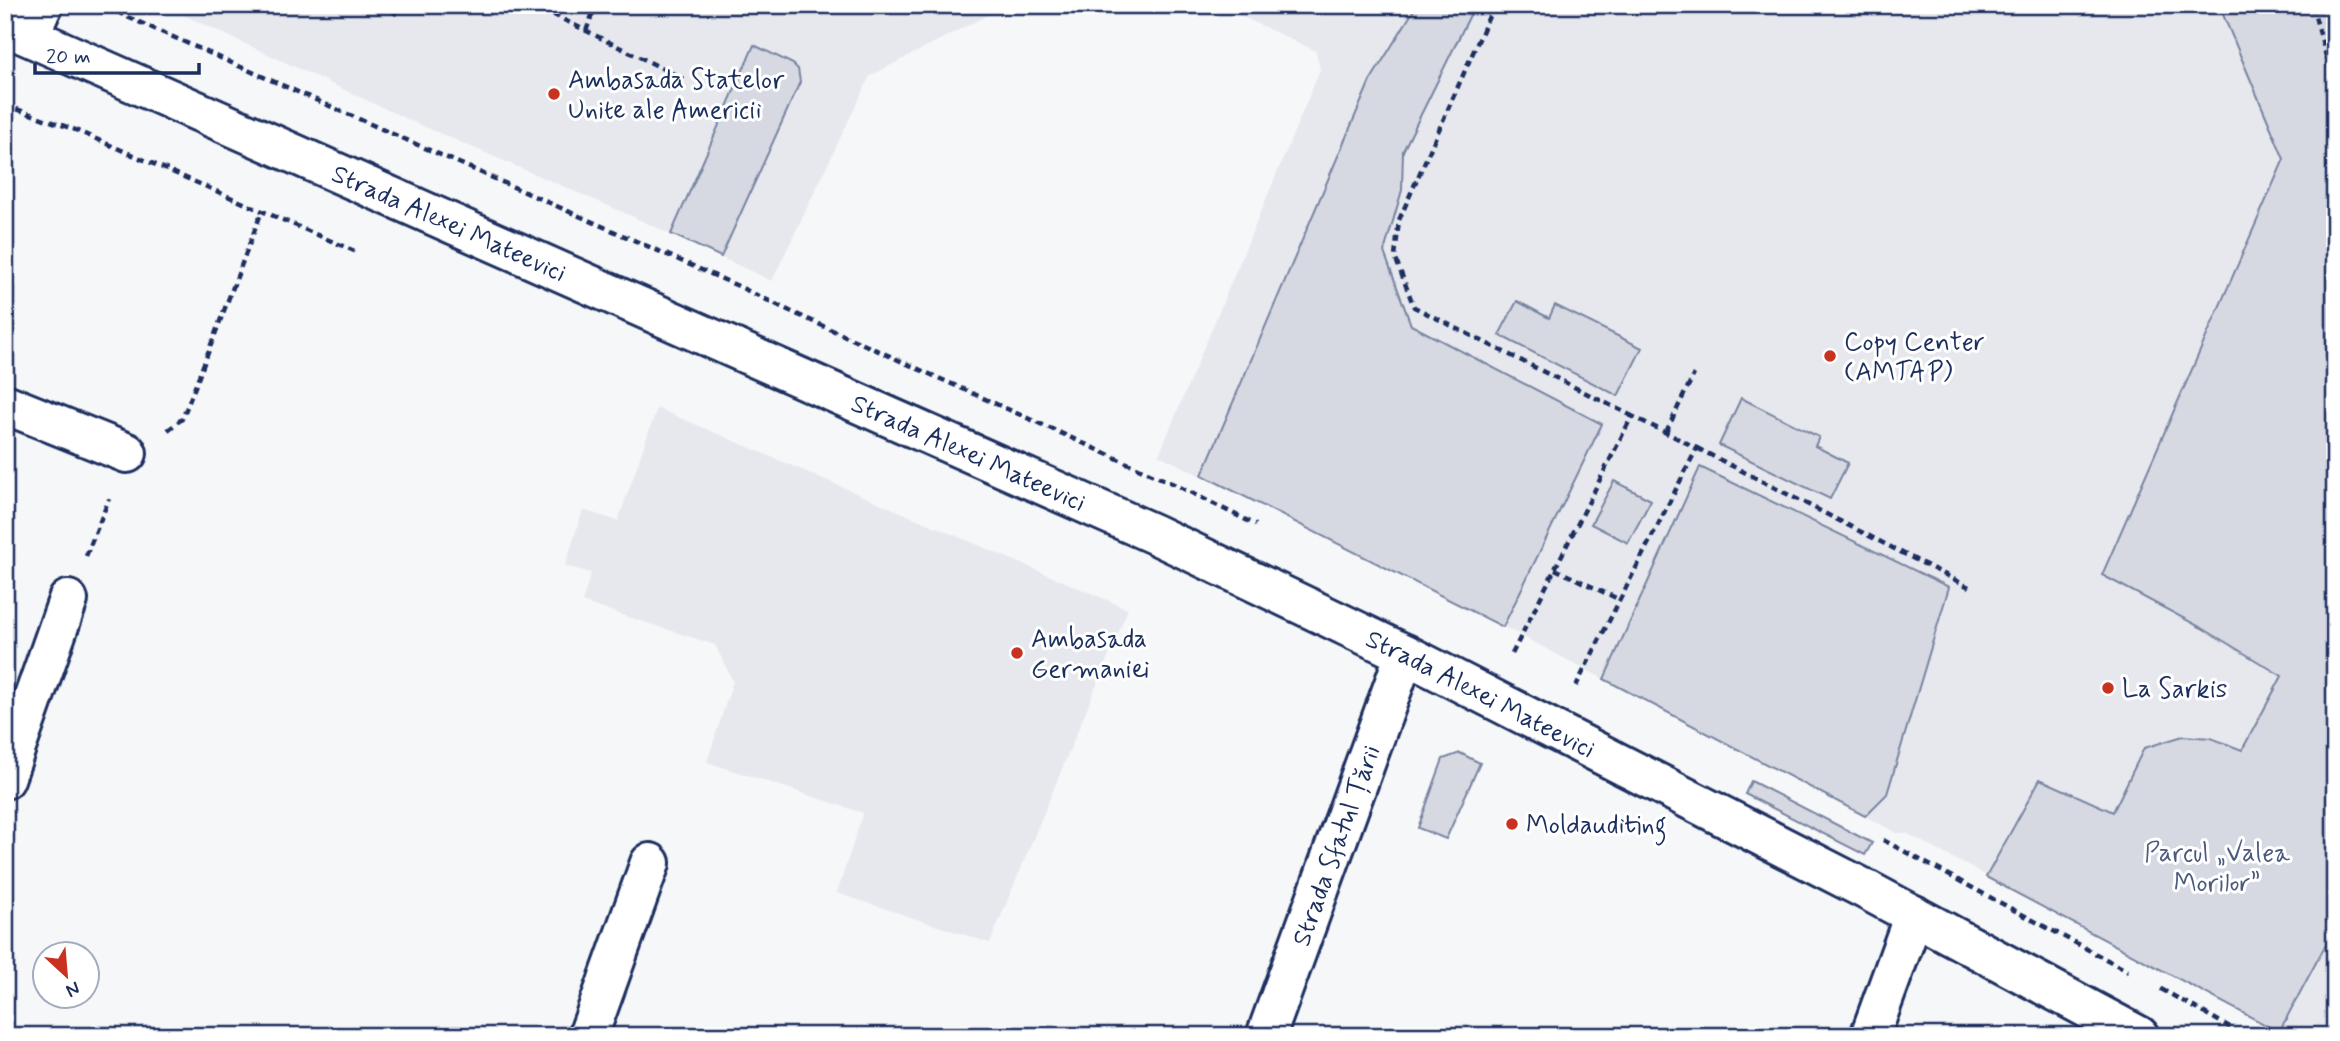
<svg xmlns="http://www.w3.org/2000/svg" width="2340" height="1041" font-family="Mynerve,sans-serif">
<rect width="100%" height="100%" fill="#f6f7f9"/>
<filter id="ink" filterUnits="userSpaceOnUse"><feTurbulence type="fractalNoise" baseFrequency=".0143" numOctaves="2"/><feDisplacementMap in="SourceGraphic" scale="14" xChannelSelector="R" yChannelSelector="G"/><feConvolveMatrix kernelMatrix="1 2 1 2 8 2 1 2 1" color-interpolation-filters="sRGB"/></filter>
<g filter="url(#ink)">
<g fill="#e6e8ee">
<polygon points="162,5 1007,5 870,76 772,281 627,214 409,120"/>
<polygon points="1217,5 2219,5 2284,159 2102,575 2202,628 2283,676 2242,751 2211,738 2184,736 2143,748 2113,812 2020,894 1906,833 1897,833 1520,635 1159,455 1320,70 1316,51"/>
<polygon points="657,408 1128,609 990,943 837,893 863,813 707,762 733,681 715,645 582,602 591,573 565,566 583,510 618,521"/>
<polygon points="2335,927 2335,1036 2285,1036 2279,1032"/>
</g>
<g fill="#d6d9e2" stroke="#7884a0" stroke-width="2">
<polygon points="1417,5 1475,5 1403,151 1402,190 1384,252 1411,325 1602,424 1503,627 1202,475 1370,81"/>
<polygon points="2219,5 2335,5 2335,927 2279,1032 1986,877 2040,779 2113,812 2144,748 2183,736 2211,738 2242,750 2282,676 2202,628 2102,575 2284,159"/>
<polygon points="754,45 793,64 798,69 800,82 721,257 671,234"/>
<polygon points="1517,301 1549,318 1555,305 1642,348 1618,396 1499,335"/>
<polygon points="1741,398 1819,437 1815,446 1848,463 1830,499 1719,445"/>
<polygon points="1700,467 1949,587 1887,794 1865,816 1604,679"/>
<polygon points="1614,481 1651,500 1628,543 1591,524"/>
<polygon points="1460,753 1480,763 1446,839 1418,828 1443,759"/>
<polygon points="1751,781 1872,843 1865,855 1745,794"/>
</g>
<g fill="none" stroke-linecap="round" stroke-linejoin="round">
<g stroke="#1b2f5e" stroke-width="44">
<g id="minor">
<polyline points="29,36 43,5"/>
<polyline points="5,404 127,453"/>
<polyline points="5,779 68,600"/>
<polyline points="588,1036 650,863"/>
<polyline points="1870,1036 1914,915"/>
</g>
</g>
<g stroke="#1b2f5e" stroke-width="44">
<g id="major">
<path id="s1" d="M5 26 1154 534 1405 654 1863 888 2139 1036"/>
<path id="s2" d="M1266 1036 1405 654"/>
</g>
</g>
<g stroke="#1b2f5e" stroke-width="4.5" stroke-dasharray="7 5" stroke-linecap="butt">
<polyline points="107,5 123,15 738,286 792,312 1176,485 1256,525"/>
<polyline points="545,5 554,15 684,79"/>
<polyline points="1494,5 1399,220 1395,257 1414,307 1632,416"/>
<polyline points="2312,5 2335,89"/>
<polyline points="394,15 399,5"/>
<polyline points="586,31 596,5"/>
<polyline points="5,105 73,129 359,253"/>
<polyline points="168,430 182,419 193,392 262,211"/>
<polyline points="1666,432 1694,374"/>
<polyline points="1697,448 1969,587"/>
<polyline points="86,556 109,499"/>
<polyline points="1555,569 1620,600"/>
<polyline points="1512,654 1632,416 1697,448 1576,686"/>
<polyline points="1883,840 2128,971"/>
<polyline points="2161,989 2246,1036"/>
<polyline points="2009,1036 2019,1028"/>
</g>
<use href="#minor" stroke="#fff" stroke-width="38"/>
<use href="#major" stroke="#fff" stroke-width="38"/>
</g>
</g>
<g fill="#c8321e" stroke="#fff" stroke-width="2.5">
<circle cx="554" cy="94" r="7"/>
<circle cx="1830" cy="356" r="7"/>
<circle cx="1017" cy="653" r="7"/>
<circle cx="2108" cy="688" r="7"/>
<circle cx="1512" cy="824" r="7"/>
</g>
<g text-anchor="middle" stroke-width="6" stroke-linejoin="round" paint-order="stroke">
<g font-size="26" fill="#1b2f5e" stroke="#fff" text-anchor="start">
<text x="568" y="88">Ambasada Statelor<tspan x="568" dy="30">Unite ale Americii</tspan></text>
<text x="1844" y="350">Copy Center<tspan x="1844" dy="30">(AMTAP)</tspan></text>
<text x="1031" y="647">Ambasada<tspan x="1031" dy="30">Germaniei</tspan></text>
<text x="2122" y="697">La Sarkis</text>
<text x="1526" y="833">Moldauditing</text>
</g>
<g font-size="26" fill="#1b2f5e" stroke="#fff">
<text dy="9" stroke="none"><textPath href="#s1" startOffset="486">Strada Alexei Mateevici</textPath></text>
<text dy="9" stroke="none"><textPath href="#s1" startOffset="1054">Strada Alexei Mateevici</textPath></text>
<text dy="9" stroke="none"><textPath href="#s1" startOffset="1620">Strada Alexei Mateevici</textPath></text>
<text dy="9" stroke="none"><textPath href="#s2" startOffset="203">Strada Sfatul Țării</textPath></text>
</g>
<g font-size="26" fill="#4a5a7f" stroke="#fff">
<text x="2217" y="861">Parcul „Valea<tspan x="2217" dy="30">Morilor”</tspan></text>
</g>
</g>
<rect width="2340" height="1041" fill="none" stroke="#fff" stroke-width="28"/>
<rect x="14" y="14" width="2312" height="1013" fill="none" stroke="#1b2f5e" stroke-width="2.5" filter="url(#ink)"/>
<g transform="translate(66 975) rotate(154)"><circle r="33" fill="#ffffff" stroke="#a4acbf" stroke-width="2"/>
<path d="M0-5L12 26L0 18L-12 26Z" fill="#c8321e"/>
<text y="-10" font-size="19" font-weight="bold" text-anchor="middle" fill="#1b2f5e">N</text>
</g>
<path d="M35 63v10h164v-10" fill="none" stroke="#1b2f5e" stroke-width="3.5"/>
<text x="46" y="63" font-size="21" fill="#1b2f5e" stroke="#ffffff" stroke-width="5" paint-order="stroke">20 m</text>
</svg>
